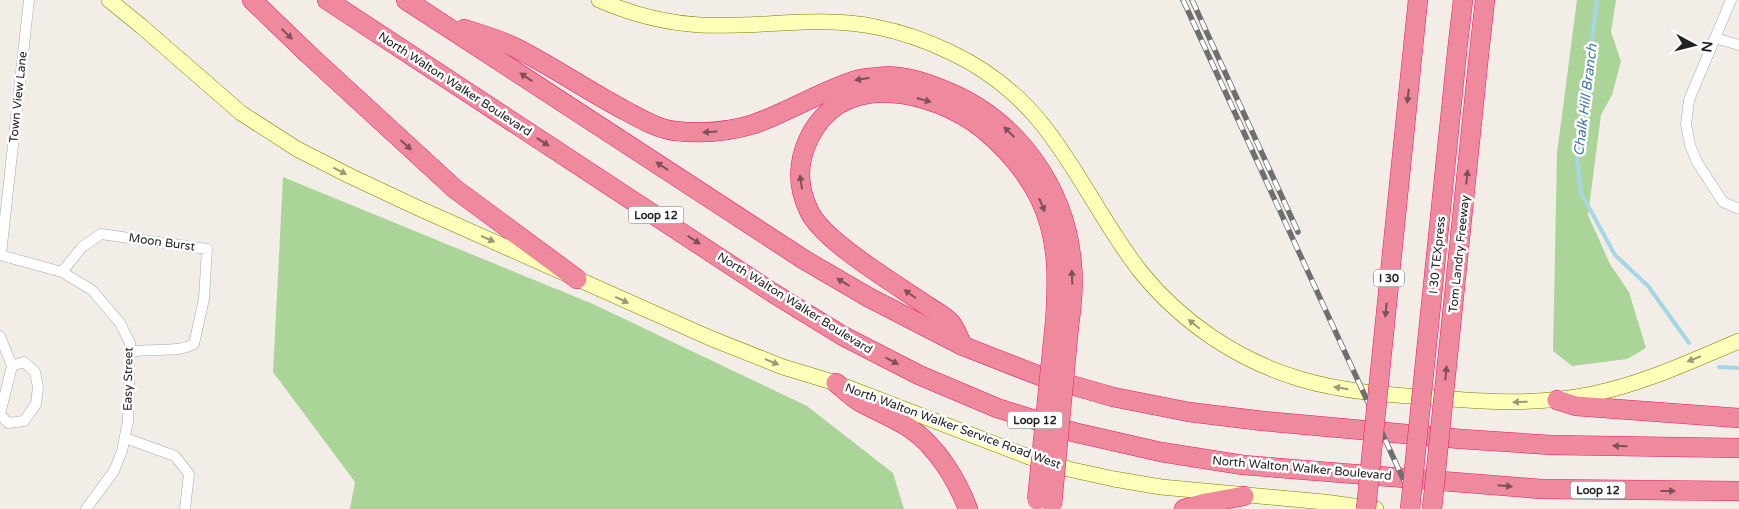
<svg xmlns="http://www.w3.org/2000/svg" width="1739" height="509" font-family="'Varela Round',sans-serif">
<rect width="100%" height="100%" fill="#f2eee7"/>
<g fill="#abd598">
<polygon points="1577,0 1616,0 1611,32 1621,61 1612,95 1601,115 1588,215 1610,264 1629,292 1646,348 1627,359 1572,366 1553,351 1557,153"/>
<polygon points="283,177 593,304 807,406 893,473 904,509 350,509 355,482 273,372"/>
</g>
<g fill="none" stroke-linecap="round" stroke-linejoin="round">
<g stroke="#a4d6e3" stroke-width="4">
<polyline points="1597,0 1577,157 1581,193 1615,255 1648,286 1689,343"/>
<polyline points="1719,367 1739,368"/>
</g>
<g stroke="#a8a8a8" stroke-width="11">
<g id="minor">
<polyline points="1731,0 1689,100 1686,124 1690,145 1697,162 1723,202 1739,209"/>
<polyline points="1715,38 1739,45"/>
<polyline points="1,254 29,0"/>
<polyline points="0,255 62,272 92,290 120,323 130,343 128,421 122,451 114,471 86,509"/>
<path d="M62 272 82 247 101 234 207 249 204 299 194 344C180 351 170 349 155 350 147 350 139 351 130 351"/>
<polyline points="0,336 12,366 0,414 8,423 24,421 36,404 38,387 35,372 24,362 12,366"/>
<polyline points="125,438 175,456 189,474 185,509"/>
</g>
</g>
<g stroke="#758000" stroke-width="16">
<g id="secondary">
<polyline points="109,0 141,26 241,113 297,149 350,176 416,207 710,338 783,367 836,383 1029,457 1068,469 1114,479 1161,487 1324,502 1376,509"/>
<path d="M599 0C631 14 665 23 700 25 759 28 819 15 876 27 902 32 927 41 950 52 986 69 1017 93 1042 124 1079 170 1104 225 1140 271 1181 322 1237 360 1300 379 1343 392 1391 395 1436 398 1489 402 1539 405 1592 394 1643 384 1691 361 1739 341"/>
</g>
</g>
<g stroke="#eb1965" stroke-width="20">
<g id="motorway">
<polyline points="252,0 308,54 455,189 577,279"/>
<polyline points="327,0 773,293 843,336 919,375 997,408 1073,432 1161,452 1243,465 1541,489 1739,491"/>
<polyline points="406,0 803,259 868,297 963,346 1040,376 1113,397 1189,412 1263,421 1461,439 1551,445 1739,448"/>
<path d="M464 29C480 34 498 39 514 47 552 66 588 91 626 111 641 119 658 129 675 131 702 134 728 132 754 124 788 112 818 93 851 82 860 78 870 78 879 77 899 74 927 83 946 91 1017 120 1066 188 1072 265 1074 285 1072 305 1069 326"/>
<polyline points="1413,48 1418,0"/>
<polyline points="1457,52 1463,0"/>
<polyline points="1479,54 1485,0"/>
<path d="M963 346C959 339 956 329 951 323 945 315 931 309 923 303 894 283 823 241 809 211 797 186 797 163 809 138 843 69 933 90 983 129 1006 148 1027 172 1040 199 1059 238 1058 280 1055 322"/>
<path d="M836 383C844 389 851 397 860 402 876 411 895 418 911 429 937 447 957 480 968 509"/>
<polyline points="1557,400 1576,406 1739,418"/>
<polyline points="1184,509 1206,503 1244,496"/>
</g>
</g>
<use href="#minor" stroke="#fff" stroke-width="10"/>
<use href="#secondary" stroke="#fdffb8" stroke-width="15"/>
<use href="#motorway" stroke="#ef899e" stroke-width="19"/>
<g stroke="#6f6f6f" stroke-width="5.5">
<g id="rail">
<polyline points="1183,0 1417,509"/>
<polyline points="1192,0 1298,232"/>
</g>
</g>
<use href="#rail" stroke="#fff" stroke-width="4" stroke-dasharray="11" stroke-linecap="butt"/>
<g stroke="#eb1965" stroke-width="20" stroke-linecap="butt">
<g id="motorway-bridge">
<polyline points="1037,500 1055,322"/>
<polyline points="1052,505 1069,326"/>
<polyline points="1366,509 1413,48"/>
<polyline points="1410,509 1457,52"/>
<polyline points="1432,509 1479,54"/>
</g>
</g>
<use href="#motorway-bridge" stroke="#ef899e" stroke-width="19"/>
</g>
<defs><path id="oneway-solid" d="M-6-.8H1V-3.2L6.5 0L1 3.2V.8H-6Z" transform="scale(1.25)"/></defs>
<g fill="#7e5059">
<use href="#oneway-solid" transform="translate(287 34) rotate(44)"/>
<use href="#oneway-solid" transform="translate(526 77) rotate(-147)"/>
<use href="#oneway-solid" transform="translate(862 79) rotate(171)"/>
<use href="#oneway-solid" transform="translate(1408 96) rotate(96)"/>
<use href="#oneway-solid" transform="translate(924 100) rotate(16)"/>
<use href="#oneway-solid" transform="translate(710 132) rotate(176)"/>
<use href="#oneway-solid" transform="translate(1009 132) rotate(-135)"/>
<use href="#oneway-solid" transform="translate(543 142) rotate(33)"/>
<use href="#oneway-solid" transform="translate(406 145) rotate(42)"/>
<use href="#oneway-solid" transform="translate(662 166) rotate(-146)"/>
<use href="#oneway-solid" transform="translate(1467 177) rotate(-84)"/>
<use href="#oneway-solid" transform="translate(801 182) rotate(-98)"/>
<use href="#oneway-solid" transform="translate(1042 205) rotate(67)"/>
<use href="#oneway-solid" transform="translate(694 240) rotate(33)"/>
<use href="#oneway-solid" transform="translate(1072 277) rotate(-92)"/>
<use href="#oneway-solid" transform="translate(843 282) rotate(-149)"/>
<use href="#oneway-solid" transform="translate(910 294) rotate(-145)"/>
<use href="#oneway-solid" transform="translate(1386 310) rotate(96)"/>
<use href="#oneway-solid" transform="translate(892 361) rotate(28)"/>
<use href="#oneway-solid" transform="translate(1446 373) rotate(-84)"/>
<use href="#oneway-solid" transform="translate(1620 446) rotate(-179)"/>
<use href="#oneway-solid" transform="translate(1505 486) rotate(5)"/>
<use href="#oneway-solid" transform="translate(1668 491)"/>
</g>
<g fill="#9a9b74">
<use href="#oneway-solid" transform="translate(340 171) rotate(27)"/>
<use href="#oneway-solid" transform="translate(488 239) rotate(24)"/>
<use href="#oneway-solid" transform="translate(622 300) rotate(25)"/>
<use href="#oneway-solid" transform="translate(1194 324) rotate(-141)"/>
<use href="#oneway-solid" transform="translate(1694 359) rotate(158)"/>
<use href="#oneway-solid" transform="translate(772 362) rotate(22)"/>
<use href="#oneway-solid" transform="translate(1341 388) rotate(-171)"/>
<use href="#oneway-solid" transform="translate(1520 402) rotate(178)"/>
</g>
<g text-anchor="middle" stroke-width="5" stroke-linejoin="round" paint-order="stroke">
<g fill="#fff" stroke="#646464" stroke-width="1">
<rect x="628.5" y="206.5" width="55" height="17" rx="4"/>
<rect x="1374" y="269.5" width="30" height="17" rx="4"/>
<rect x="1007.5" y="411.5" width="55" height="17" rx="4"/>
<rect x="1570.5" y="481.5" width="55" height="17" rx="4"/>
</g>
<g font-size="11" font-weight="bold" fill="#212121">
<text x="656" y="219">Loop 12</text>
<text x="1389" y="282">I 30</text>
<text x="1035" y="424">Loop 12</text>
<text x="1598" y="494">Loop 12</text>
</g>
<g font-size="12" fill="#212121" stroke="#fff">
<text transform="translate(455 84) rotate(33)" y="4">North Walton Walker Boulevard</text>
<text transform="translate(18 97) rotate(-84)" y="4">Town View Lane</text>
<text transform="translate(162 242) rotate(8)" y="4">Moon Burst</text>
<text transform="translate(1459 254) rotate(-84)" y="4">Tom Landry Freeway</text>
<text transform="translate(1437 255) rotate(-84)" y="4">I 30 TEXpress</text>
<text transform="translate(795 303) rotate(32)" y="4">North Walton Walker Boulevard</text>
<text transform="translate(128 379) rotate(-89)" y="4">Easy Street</text>
<text transform="translate(953 426) rotate(20)" y="4">North Walton Walker Service Road West</text>
<text transform="translate(1302 468) rotate(5)" y="4">North Walton Walker Boulevard</text>
</g>
<g font-size="14" font-style="italic" fill="#3e76aa" stroke="#fff">
<text transform="translate(1585 100) rotate(-83)" y="5">Chalk Hill Branch</text>
</g>
</g>
<g transform="translate(1694 45) rotate(97)" stroke="#ffffff" stroke-width="4" paint-order="stroke">
<path d="M0-4L9 19L0 12L-9 19Z" fill="#212121"/>
<text y="-8" font-size="14" font-weight="bold" text-anchor="middle" fill="#212121">N</text>
</g>
</svg>
